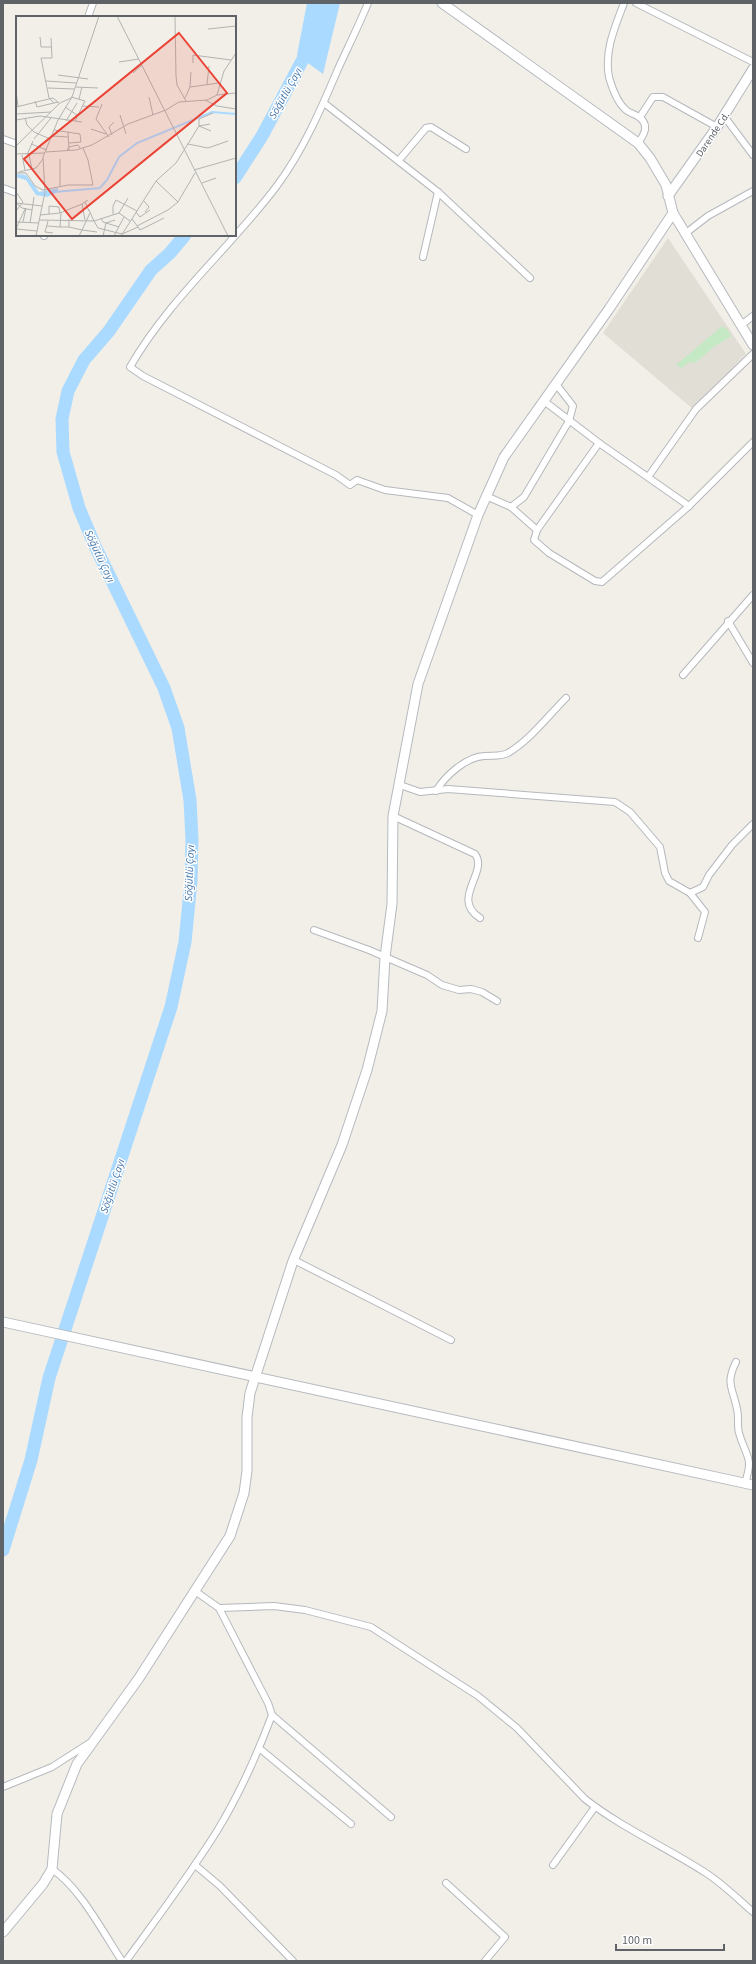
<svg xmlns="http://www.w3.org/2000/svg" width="756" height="1964" font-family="'Source Sans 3',sans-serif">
<rect width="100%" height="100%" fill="#f1efe8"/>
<polygon fill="#e1ded6" points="668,238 746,354 693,409 603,333"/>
<polygon fill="#c5e8c5" points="722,326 728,330 732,338 730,337 715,346 695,363 689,362 681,368 676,365"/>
<polygon fill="#aadaff" points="307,3 340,3 323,74 297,55"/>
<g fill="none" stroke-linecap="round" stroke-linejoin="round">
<g stroke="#aadaff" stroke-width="13">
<polyline points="235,178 262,136 311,44"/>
<polyline points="3,1550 31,1460 49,1378 171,1007 185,942 191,881 192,840 190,800 178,728 164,688 95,546 79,508 63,452 62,419 68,391 84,360 109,331 151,270 170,253 185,235"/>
</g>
<g stroke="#b5b8bc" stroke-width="8">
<g id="street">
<path d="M368 3C359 25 348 47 338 69 321 109 303 151 276 187 230 248 169 299 130 367L143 376 336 475 350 485 357 480 385 490 448 498 478 515"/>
<path d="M624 3C615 27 604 51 609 77 612 88 617 102 626 110 629 113 635 114 639 117 650 125 644 135 638 143"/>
<polyline points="636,3 753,62"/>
<polyline points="88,17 93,3"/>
<polyline points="324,103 438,192 530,278"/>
<polyline points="724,116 753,155"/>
<polyline points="640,117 653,97 663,97 717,127"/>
<polyline points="3,139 17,144"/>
<polyline points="399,160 426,128 431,127 466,149"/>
<polyline points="3,188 17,193"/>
<polyline points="686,233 708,216 753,191"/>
<polyline points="44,236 44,235"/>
<polyline points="423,257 438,192"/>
<polyline points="741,325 753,316"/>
<polyline points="544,401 599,443 689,506"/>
<polyline points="599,443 537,530 534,540 549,553 595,581 602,582 689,506 753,442"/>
<polyline points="648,477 696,409 753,354"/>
<polyline points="486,496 511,507 524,497 569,421 573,406 556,384"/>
<polyline points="511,507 537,530"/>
<polyline points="728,621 753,663"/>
<polyline points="683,675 753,595"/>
<polyline points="400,785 420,792 448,789 615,802 630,812 660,847 665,873 669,881 690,893 705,912 698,938"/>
<path d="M436 791C445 776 466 757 484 756 493 755 500 757 508 753 531 739 548 716 566 698"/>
<path d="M393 816 475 854C489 872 450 899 480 918"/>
<polyline points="690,893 703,887 709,875 732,845 753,824"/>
<polyline points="314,930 369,950 427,975 442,985 459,990 471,989 482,992 497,1001"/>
<polyline points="294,1260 451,1340"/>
<path d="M736 1362C725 1384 733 1388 737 1409 739 1417 737 1426 739 1433 746 1458 754 1456 745 1483"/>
<path d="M195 1591 219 1608 274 1606 305 1610 371 1627 478 1696 517 1728 585 1799C622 1828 666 1847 706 1873 723 1884 738 1899 753 1912"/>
<polyline points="219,1608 268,1703 272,1715 391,1817"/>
<polyline points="259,1748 351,1824"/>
<polyline points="3,1787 52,1767 91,1742"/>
<polyline points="195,1865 220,1886 293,1961"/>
<polyline points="553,1865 595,1807"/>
<path d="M52 1869C81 1889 102 1931 122 1961"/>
<polyline points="446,1883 505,1937 485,1961"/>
<path d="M126 1961C157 1918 189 1876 217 1831 239 1795 257 1755 272 1715"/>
</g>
</g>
<g stroke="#b6babf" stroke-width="11">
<g id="secondary">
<polyline points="442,3 638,143 650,158 666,185 673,213 753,345"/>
<polyline points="668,196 717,127 753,69"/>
<polyline points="3,1322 753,1485"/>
<polyline points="3,1932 43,1884 52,1869 57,1814 77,1764 139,1678 230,1536 244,1493 247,1471 247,1417 250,1393 293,1261 342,1145 367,1070 382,1011 385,957 392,904 393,816 418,684 478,515 504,457 609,309 673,213"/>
</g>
</g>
<use href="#street" stroke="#fff" stroke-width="6"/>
<use href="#secondary" stroke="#fff" stroke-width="9"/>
</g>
<g text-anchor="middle" stroke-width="3" stroke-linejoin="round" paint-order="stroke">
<g font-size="10" fill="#5f6368" stroke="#fff">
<text transform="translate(712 134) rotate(-56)" y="4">Darende Cd.</text>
</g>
<g font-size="11" font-style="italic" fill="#4174aa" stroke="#fff">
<text transform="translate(285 93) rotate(-61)" y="4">Söğütlü Çayı</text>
<text transform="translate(100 556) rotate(65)" y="4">Söğütlü Çayı</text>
<text transform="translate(189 873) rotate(-88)" y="4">Söğütlü Çayı</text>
<text transform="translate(112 1186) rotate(-72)" y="4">Söğütlü Çayı</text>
</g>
</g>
<g transform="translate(16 16)">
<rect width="220" height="220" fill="#f1efe8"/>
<path d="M0 158 10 159 23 176 42 172V176L31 181 20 179 10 164 0 161Z" fill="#aadaff"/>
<path fill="none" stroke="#aadaff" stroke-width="2" d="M38 176 84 172 91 164 103 141 121 127 196 96 220 98"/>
<path fill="none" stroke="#b3b3b1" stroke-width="1" d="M101 0 212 220M159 0 160 60 161 69 170 85M192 13 220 10M24 21 25 31H36M35 22 36 42H25L33 82 38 87M103 46 123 43M177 47V39L215 44M117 57 126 49M42 59 72 63M30 65 60 67M191 68 193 50M60 71 82 72M174 71 203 67M32 72 58 73M0 76 2 90M201 79 208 55 220 37M55 81 69 85 59 105M133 81 137 99M169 82 174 71 175 56M63 83 66 71M189 84 201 90 220 93M19 85 21 91 42 86M86 88 80 103 93 121M66 90 83 91M0 91 37 82 43 87M49 91 61 99M0 98 35 96M104 99 110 118M9 102 11 109 18 116 34 123M0 104 24 100 66 106M50 105 61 87M75 113 90 118M38 114 64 118 65 126 53 127M195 115 183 110V103L197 97M52 116 53 134M96 119 93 111 98 106M36 120 52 121M18 123 35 102M15 128 31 134M172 128 192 132 212 125M0 130 44 87 55 82M51 134 53 131 62 129 64 132M30 136 60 134 76 129 112 108 150 94 163 86 191 84 201 79 220 77M0 138 29 137M6 139 9 154M11 139 17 125M13 139 16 153M178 154 220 142M3 156 20 152 27 143M0 157H10L19 170 27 174 52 169H77L72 144 67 132M140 165 162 186 179 157M186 167 200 162M44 170V143M0 176 7 186 0 195M72 184 69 186 73 195M128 185 133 191 129 196M69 186 66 188 69 204M0 187 26 190M0 187 6 192 16 194M73 194 78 205 103 197 114 205M120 196 124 201 134 194M45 197 44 211H53M74 197 66 214 81 216M103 197 112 182M33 198V190L43 191 44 197 66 188M97 198V190L100 184 121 195M24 199 44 197M85 202 87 206 103 211M53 203V211L66 214 63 220M23 204 78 205 82 212 106 218 122 211 116 203M32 205 29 216 37 217M0 206 23 207M7 206 10 192M14 207 18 181M31 210 44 211M121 210 152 194 162 186M122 211 124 214 148 202M0 213 9 193M0 213 21 215M20 220 29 176 27 141 42 104 56 81 83 0M87 220 90 207 99 204M98 220 108 201M105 220 140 165 160 147 183 110 194 108"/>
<path fill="#ea4335" fill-opacity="0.15" stroke="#ea4335" stroke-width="2" d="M163 17 211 77 56 203 8 143Z"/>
<rect width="220" height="220" fill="none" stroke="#5f6368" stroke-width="2"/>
</g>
<rect width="756" height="1964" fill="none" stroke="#5f6368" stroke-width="8"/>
<path d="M616 1944v6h108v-6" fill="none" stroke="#5f6368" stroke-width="2"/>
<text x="622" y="1944" font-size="12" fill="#5f6368" stroke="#ffffff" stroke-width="3" paint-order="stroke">100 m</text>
</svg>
